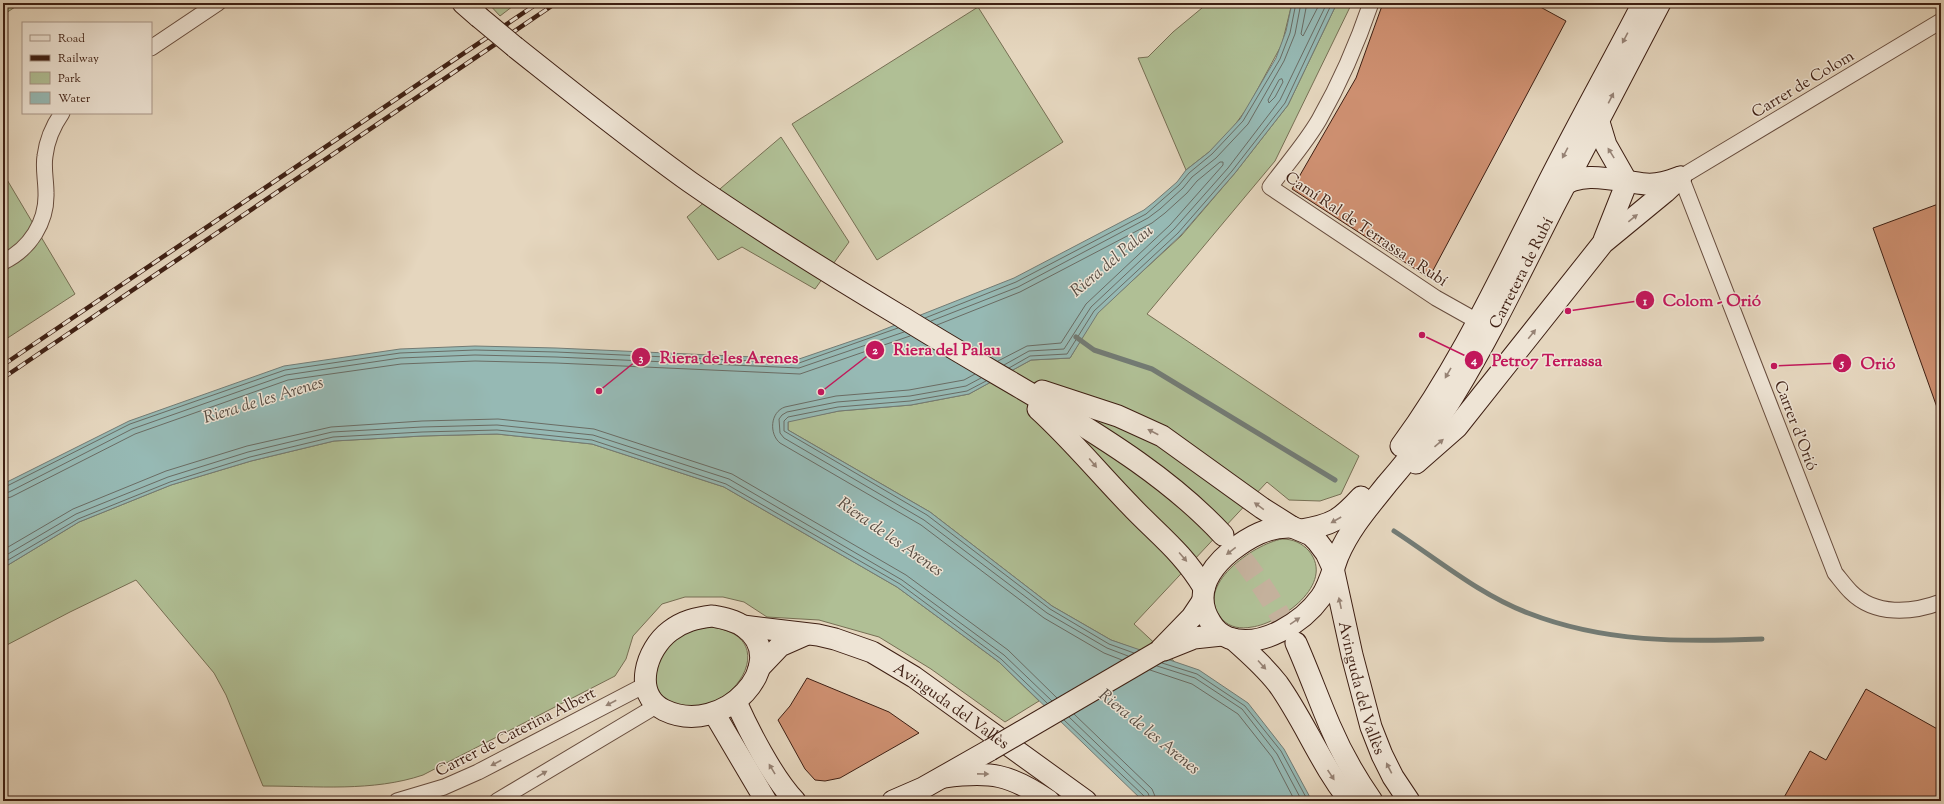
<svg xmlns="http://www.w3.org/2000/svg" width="1944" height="804" font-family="'Sorts Mill Goudy',serif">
<rect width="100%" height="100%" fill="#e5d6be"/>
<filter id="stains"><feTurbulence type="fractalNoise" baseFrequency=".005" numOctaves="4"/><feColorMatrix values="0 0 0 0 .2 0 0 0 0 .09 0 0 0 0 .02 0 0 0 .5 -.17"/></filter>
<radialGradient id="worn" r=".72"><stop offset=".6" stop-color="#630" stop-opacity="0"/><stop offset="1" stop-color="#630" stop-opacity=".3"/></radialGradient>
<g fill="#b0bf95" stroke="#776f54">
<polygon points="3,3 21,3 3,15"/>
<polygon points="488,3 517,3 500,16"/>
<polygon points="1208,3 1292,3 1282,44 1248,107 1231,130 1209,152 1186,170 1138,58 1148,57 1173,32"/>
<polygon points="1337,3 1352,3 1275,161 1147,314 1359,456 1341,494 1320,501 1289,500 1267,482 1134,624 1177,664 1111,640 1052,606 930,512 788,430 788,421 839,411 911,405 969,394 1031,360 1070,358 1097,313 1181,236 1235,173 1288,105"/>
<polygon points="978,7 1063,142 877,260 792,124"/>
<polygon points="781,137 849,242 815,289 742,247 718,260 687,217"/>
<polygon points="3,173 75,294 3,341"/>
<path d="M497 434 592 444 724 487 897 587 999 662 1039 701 1005 722 931 669 879 637 819 620 767 617 744 602 723 597H685L662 604 633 636 626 659 615 676 423 775C373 792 316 786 263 786L226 695 214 673 136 580 70 612 3 647V568L79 522 171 485 251 461 334 441 422 436Z"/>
<path d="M1282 539C1293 539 1302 543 1309 551 1336 584 1281 623 1252 627 1241 629 1230 628 1222 619 1192 586 1254 544 1282 539Z"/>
<path d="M711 627C782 636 737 711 687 707 681 707 675 703 669 702 664 700 662 696 659 691 648 675 660 652 674 640 684 632 698 628 711 627Z"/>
</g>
<polygon fill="#96b9b4" stroke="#737b74" points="1292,3 1337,3 1288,105 1235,173 1181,235 1098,313 1070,358 1031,360 969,394 911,405 839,411 788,422 788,430 930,512 1052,606 1111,640 1199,670 1248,703 1284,749 1312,801 1143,801 999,662 897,587 724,487 592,444 497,434 422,436 334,441 251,461 171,485 79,522 3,568 3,484 129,421 284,366 400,349 475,346 556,348 799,359 875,333 1014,278 1144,210 1154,202 1177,182 1186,170 1209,152 1240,119 1276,58 1286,31"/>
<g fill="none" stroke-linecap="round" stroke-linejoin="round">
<g stroke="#6a6c64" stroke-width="1">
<polyline points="1307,3 1301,34 1303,36 1320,3"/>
<polygon points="1282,79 1283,82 1275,97 1269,103 1268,100 1279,80"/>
<polyline points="925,318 1016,282 1146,214 1179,185 1189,173 1212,154 1243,121 1280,59 1290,33 1296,3"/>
<polyline points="931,321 1018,287 1148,218 1160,209 1183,188 1192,177 1216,158 1248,124 1284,61 1295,34 1301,3"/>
<polyline points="937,325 1020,292 1152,223 1165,213 1187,193 1197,181 1220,162 1223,162 1223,165 1170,225 1086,304 1061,343 1027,346 998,361"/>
<polyline points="1004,365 1029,351 1064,349 1091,307 1174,229 1228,168 1280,100 1327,3"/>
<polyline points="1009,368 1030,356 1067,354 1094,311 1178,233 1232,171 1285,103 1332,3"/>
<path d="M975 374 964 380 909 390 836 396 785 407C770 412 769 434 780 443L921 525 1044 618 1104 653 1122 660"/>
<polyline points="981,378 966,386 910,396 837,402 787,412 782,415 779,419 780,433 784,438 924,520 1047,613 1107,648 1128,656"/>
<polyline points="986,381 967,391 910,401 838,407 788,417 784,421 784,431 927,515 1050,609 1109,644 1134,653"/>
<polyline points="3,488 130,424 285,370 400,353 475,350 556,352 799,363 898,328"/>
<polyline points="3,493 9,492 132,429 286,375 400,358 475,355 556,357 799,368 904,332"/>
<polyline points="3,499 11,497 135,434 288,380 401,364 475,361 556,363 800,374 910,336"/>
<polyline points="3,550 73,509 166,471 247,446 331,427 422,421 498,419 594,429 732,474 906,575 1008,650 1057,698"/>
<polyline points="3,557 76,514 168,477 248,452 332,432 422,427 497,425 593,435 729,479 902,580 1004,655 1052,701"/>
<polyline points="3,563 78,519 170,482 250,457 333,437 422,432 497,430 592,440 726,484 900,584 1001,659 1047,703"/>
<polyline points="1162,663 1197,674 1245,706 1281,751 1308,801"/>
<polyline points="1157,666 1195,678 1242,709 1277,754 1302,801"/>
<polyline points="1150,670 1192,684 1238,714 1272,757 1295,801"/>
<polyline points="1074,714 1152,789 1157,801"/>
<polyline points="1069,717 1148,793 1151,801"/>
<polyline points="1064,720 1144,796 1146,801"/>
</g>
<g stroke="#737b74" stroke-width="5">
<polyline points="1076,337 1094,350 1152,369 1335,480"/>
<path d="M1394 531C1437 559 1480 595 1528 613 1605 643 1681 642 1762 639"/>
</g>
</g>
<g fill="#cd8f70" stroke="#3e1f13">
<polygon points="1383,3 1533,3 1566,21 1429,278 1292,189 1356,78"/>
<polygon points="1941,203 1941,413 1939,413 1873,228"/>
<polygon points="807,678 889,712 919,733 840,778 825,781 815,780 805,769 778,720 790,706"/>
<polygon points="1866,689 1941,731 1941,801 1782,801 1810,751 1826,760"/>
</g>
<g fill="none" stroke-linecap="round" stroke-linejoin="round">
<path stroke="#c4b19c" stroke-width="21" stroke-dasharray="21 10" stroke-linecap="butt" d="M1223 535C1254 571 1273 601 1295 642"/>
<g stroke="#684d3e" stroke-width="17">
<g id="street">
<path d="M1371 3C1357 44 1340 83 1319 120 1305 144 1286 165 1270 187L1436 298 1477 321"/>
<path d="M1941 21 1681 177 1835 573C1840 579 1845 586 1851 592 1875 616 1912 613 1941 602"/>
<polyline points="151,48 218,3"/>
<path d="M3 262C30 249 47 222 46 193 46 180 43 168 45 156 47 139 53 126 62 113"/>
<polyline points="397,801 444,787 478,772 645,685"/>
<polyline points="497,801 656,706"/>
</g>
</g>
<g stroke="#3e1f13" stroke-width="23">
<g id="secondary">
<polyline points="463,3 479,17"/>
<path d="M515 47C573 93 630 139 690 182 759 230 830 274 902 317 948 346 996 373 1043 401 1107 440 1172 480 1223 535"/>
<polyline points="1599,122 1606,145 1627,182 1604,240"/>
<path d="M1559 188C1582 168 1620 182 1646 184 1658 185 1669 181 1680 177"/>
<path id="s1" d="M1042 391 1118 416 1162 436 1262 508 1292 527 1311 535 1317 541 1326 553 1333 568 1352 655 1371 727 1382 755 1393 777 1409 801"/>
<path d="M1038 409C1071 439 1098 472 1129 504 1156 533 1183 552 1204 588"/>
<path d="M1401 446C1457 370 1497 284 1539 201 1572 134 1609 69 1643 3"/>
<polyline points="1416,463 1457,427 1603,243 1665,192 1681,177"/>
<path id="s2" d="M1292 527C1268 526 1249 537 1231 551 1208 570 1193 596 1211 623 1215 630 1221 635 1229 638 1262 649 1303 622 1321 597 1329 586 1333 569 1338 556 1350 528 1368 508 1387 484 1411 456 1435 427 1454 395 1491 334 1522 269 1554 206 1589 138 1625 71 1660 3"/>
<path d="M1301 530C1332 525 1340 520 1361 497"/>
<path d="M712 616C723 618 735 620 744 627 793 662 724 739 664 710 632 694 646 649 670 631 683 621 696 618 712 616Z"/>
<path id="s3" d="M743 626 818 635 835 639 872 652 914 677 1086 801"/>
<path d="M1233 639C1249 653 1265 667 1278 684 1305 722 1321 765 1350 801"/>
<path d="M1296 643C1308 670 1318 698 1330 726 1341 752 1356 778 1372 801"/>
<polyline points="1164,650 1194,638 1222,635"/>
<polyline points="1158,652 1192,617 1202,602"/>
<polyline points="759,668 780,646 805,635"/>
<path d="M736 702C749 731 773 778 795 801"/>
<polyline points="714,713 766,801"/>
<path d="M944 777C991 771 1010 774 1049 801"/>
<polyline points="893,801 923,788 990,750"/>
</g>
</g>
<use href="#street" stroke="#eee4d5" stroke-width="15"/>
<use href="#secondary" stroke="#eee4d5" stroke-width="21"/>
<g stroke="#3e1f13" stroke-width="4.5">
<g id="rail">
<polyline points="3,365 538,3"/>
<polyline points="3,378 556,3"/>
</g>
</g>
<use href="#rail" stroke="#eee4d5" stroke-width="3" stroke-dasharray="9" stroke-linecap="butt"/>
<g stroke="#3e1f13" stroke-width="23" stroke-linecap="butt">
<g id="secondary-bridge">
<polyline points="479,17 515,47"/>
<polyline points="990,750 1158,652"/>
</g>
</g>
<use href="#secondary-bridge" stroke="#eee4d5" stroke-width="21"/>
</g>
<defs><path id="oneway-solid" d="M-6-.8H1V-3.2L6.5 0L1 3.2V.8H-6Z"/></defs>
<g fill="#968274">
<use href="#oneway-solid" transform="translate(1625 38) rotate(118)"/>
<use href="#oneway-solid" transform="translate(1611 98) rotate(-63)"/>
<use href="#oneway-solid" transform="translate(1565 153) rotate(118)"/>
<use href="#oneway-solid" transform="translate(1611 153) rotate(-122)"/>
<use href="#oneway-solid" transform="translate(1633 218) rotate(-39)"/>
<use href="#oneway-solid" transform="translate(1532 334) rotate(-51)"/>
<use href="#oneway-solid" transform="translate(1448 373) rotate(120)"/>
<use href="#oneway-solid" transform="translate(1153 432) rotate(-153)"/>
<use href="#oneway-solid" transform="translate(1439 443) rotate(-41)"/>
<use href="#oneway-solid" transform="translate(1093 463) rotate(50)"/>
<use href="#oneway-solid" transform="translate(1259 506) rotate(-144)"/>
<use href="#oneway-solid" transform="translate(1336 520) rotate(150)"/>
<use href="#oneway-solid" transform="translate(1231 551) rotate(142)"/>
<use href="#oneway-solid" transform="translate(1183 557) rotate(49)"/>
<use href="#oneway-solid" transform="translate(1340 603) rotate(-102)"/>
<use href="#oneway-solid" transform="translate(1295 621) rotate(-34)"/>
<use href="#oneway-solid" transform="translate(1262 665) rotate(48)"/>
<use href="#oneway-solid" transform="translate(611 703) rotate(152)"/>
<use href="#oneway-solid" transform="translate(496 763) rotate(152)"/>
<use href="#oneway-solid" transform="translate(1389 768) rotate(-117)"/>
<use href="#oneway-solid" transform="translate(772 769) rotate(-121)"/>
<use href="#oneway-solid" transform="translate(542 774) rotate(-31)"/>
<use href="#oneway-solid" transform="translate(983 774) rotate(1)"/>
<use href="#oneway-solid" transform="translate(1331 775) rotate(56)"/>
</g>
<g text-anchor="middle" stroke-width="3" stroke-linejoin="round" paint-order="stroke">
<g font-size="16" fill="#3e1f13" stroke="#eee4d5">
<text transform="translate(1802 83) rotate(-31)" y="6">Carrer de Colom</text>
<text transform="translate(1367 228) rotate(34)" y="6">Camí Ral de Terrassa a Rubí</text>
<text dy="6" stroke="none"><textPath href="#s2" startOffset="663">Carretera de Rubí</textPath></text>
<text transform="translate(1797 425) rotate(69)" y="6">Carrer d'Orió</text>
<text dy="6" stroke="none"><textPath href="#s1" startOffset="471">Avinguda del Vallès</textPath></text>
<text dy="6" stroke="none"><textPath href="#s3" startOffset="228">Avinguda del Vallès</textPath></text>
<text transform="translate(515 731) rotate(-27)" y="6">Carrer de Caterina Albert</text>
</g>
<g font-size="17" font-style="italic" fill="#584d43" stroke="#eee4d5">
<text transform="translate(1111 260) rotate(-40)" y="6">Riera del Palau</text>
<text transform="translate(263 399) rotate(-17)" y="6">Riera de les Arenes</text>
<text transform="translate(891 536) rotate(35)" y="6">Riera de les Arenes</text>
<text transform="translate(1150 731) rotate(39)" y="6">Riera de les Arenes</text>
</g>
</g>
<path fill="none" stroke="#c2185b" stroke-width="1.5" d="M1568 311L1645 300M821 392L875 350M599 391L641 357M1422 335L1474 360M1774 366L1842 363"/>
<g fill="#c2185b" stroke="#eee4d5" stroke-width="1.5">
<circle cx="1568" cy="311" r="4"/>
<circle cx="821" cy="392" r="4"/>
<circle cx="599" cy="391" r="4"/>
<circle cx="1422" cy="335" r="4"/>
<circle cx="1774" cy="366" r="4"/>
<circle cx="1645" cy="300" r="10"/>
<circle cx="875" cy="350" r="10"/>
<circle cx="641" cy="357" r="10"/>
<circle cx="1474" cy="360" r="10"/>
<circle cx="1842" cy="363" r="10"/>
</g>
<g font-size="12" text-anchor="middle" font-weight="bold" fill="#fff">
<text x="1645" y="305">1</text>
<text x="875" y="354">2</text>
<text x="641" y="362">3</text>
<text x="1474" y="364">4</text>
<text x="1842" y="367">5</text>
</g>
<g font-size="17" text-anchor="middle" font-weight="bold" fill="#c2185b" stroke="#eee4d5" stroke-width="3" stroke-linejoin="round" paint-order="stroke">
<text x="1712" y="306">Colom - Orió</text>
<text x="947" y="355">Riera del Palau</text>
<text x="729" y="363">Riera de les Arenes</text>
<text x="1547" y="366">Petro7 Terrassa</text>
<text x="1878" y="369">Orió</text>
</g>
<rect width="1944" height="804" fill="none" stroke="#e5d6be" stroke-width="16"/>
<rect x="4" y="4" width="1936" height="796" fill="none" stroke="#3e1f13" stroke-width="2"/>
<rect x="8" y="8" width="1928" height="788" fill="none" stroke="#3e1f13"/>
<rect x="22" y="22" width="130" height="92" fill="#eee4d5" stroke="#a89587"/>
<rect x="30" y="35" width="20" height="6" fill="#eee4d5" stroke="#a89587"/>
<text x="58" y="42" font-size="12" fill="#3e1f13">Road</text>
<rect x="30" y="55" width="20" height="6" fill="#3e1f13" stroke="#a89587"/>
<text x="58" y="62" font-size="12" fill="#3e1f13">Railway</text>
<rect x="30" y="72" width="20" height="12" fill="#b0bf95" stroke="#a89587"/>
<text x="58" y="82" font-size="12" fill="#3e1f13">Park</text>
<rect x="30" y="92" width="20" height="12" fill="#96b9b4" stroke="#a89587"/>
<text x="58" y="102" font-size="12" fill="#3e1f13">Water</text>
<rect width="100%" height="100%" filter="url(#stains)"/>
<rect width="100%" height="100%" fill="url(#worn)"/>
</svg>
